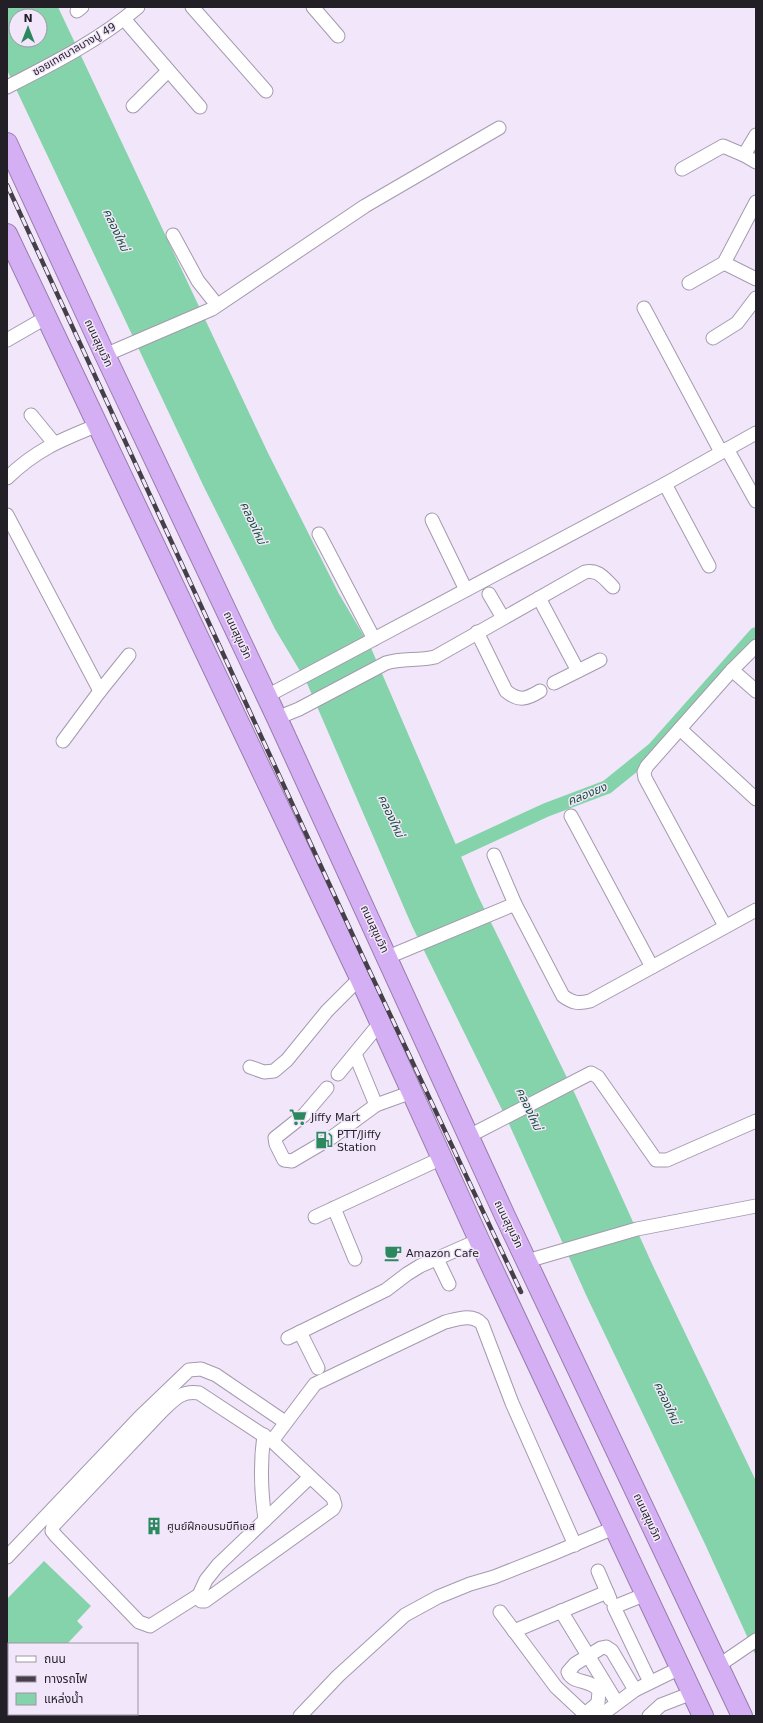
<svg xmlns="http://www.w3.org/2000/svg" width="763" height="1723" font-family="'DejaVu Sans','Noto Sans Thai',sans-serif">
<rect width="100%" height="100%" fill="#f1e6fa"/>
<g fill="#85d3aa" fill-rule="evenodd">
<path d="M7 7H58L268 453 339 594 371 648 478 896 575 1094 653 1266 756 1481V1656L705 1544 587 1297 509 1124 412 926 306 681 275 629 203 485 7 70ZM16 16H40V40H16Z"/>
<polygon points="44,1561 91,1606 77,1621 83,1627 67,1644 9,1644 9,1704 7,1706 7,1599"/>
</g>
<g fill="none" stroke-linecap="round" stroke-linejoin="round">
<polyline stroke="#85d3aa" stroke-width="14" points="442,858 546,810 607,787 654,749 756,634"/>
<g stroke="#a49aad" stroke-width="15">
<g id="minor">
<polyline points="192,7 266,91"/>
<polyline points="313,7 338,36"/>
<polyline points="77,11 82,7"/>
<polyline points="124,19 200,107"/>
<path d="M7 87C52 64 100 40 138 7"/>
<polyline points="133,106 168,71"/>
<polyline points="744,155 756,135"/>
<polyline points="682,169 723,146 744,155 756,162"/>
<polyline points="173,235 198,281 217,305"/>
<polyline points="724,263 756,279"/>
<polyline points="689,283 724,263 756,202"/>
<polyline points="644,308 721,452"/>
<polyline points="713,338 737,323 756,298"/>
<polyline points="7,340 47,317"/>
<polyline points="105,355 212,309 365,206 499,128"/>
<polyline points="31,415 54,443"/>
<polyline points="727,449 756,501"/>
<path d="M7 478C37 449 61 440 98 425"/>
<polyline points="665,484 709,566"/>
<polyline points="7,515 100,691 129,655"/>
<polyline points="432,520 466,590"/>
<polyline points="319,534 374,639"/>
<polyline points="489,594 503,618"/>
<polyline points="539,598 578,671"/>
<path d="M477 632 506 691C519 702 527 699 540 691"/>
<polyline points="732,670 756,691"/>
<polyline points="554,683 600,660"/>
<polyline points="267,696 665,484 756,433"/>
<path d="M277 718 299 709 386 663C402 658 418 661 435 657L585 572C598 569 604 578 613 587"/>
<polyline points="680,729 756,799"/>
<polyline points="63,741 100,691"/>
<polyline points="571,816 652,967"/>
<polyline points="494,855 515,904"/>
<polyline points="725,926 645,778 644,772 647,766 732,670 756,646"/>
<path d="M388 957 515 904 563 996C573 1003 578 1004 590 1001L756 910"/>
<polyline points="355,1054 376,1105"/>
<polyline points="250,1067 264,1072 274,1071 287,1060 327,1011 360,978"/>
<polyline points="338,1074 380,1023"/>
<polyline points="327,1088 304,1115 275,1138 276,1144 284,1160 292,1161 331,1138 376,1105 412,1092"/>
<polyline points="469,1136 591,1073 598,1077 656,1160 667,1160 756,1121"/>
<polyline points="334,1208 355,1259"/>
<polyline points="315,1217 442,1158"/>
<polyline points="437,1259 449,1284"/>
<polyline points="527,1261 637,1229 756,1206"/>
<polyline points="300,1332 318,1368"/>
<polyline points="288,1338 386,1290 407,1274 420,1266 479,1240"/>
<path d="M264 1435C260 1463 261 1492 265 1520"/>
<polyline points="272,1441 333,1498 335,1505 333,1509 205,1601 201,1601 199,1595 206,1580 218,1565 310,1477"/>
<polyline points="7,1557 140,1417 189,1370 201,1369 216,1375 285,1422"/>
<polyline points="598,1571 610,1599"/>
<polyline points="646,1594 614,1607 650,1682"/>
<path d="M199 1595 150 1626 139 1622 56 1536 52 1531 53 1526 161 1412C174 1400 181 1390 199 1393L272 1441 315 1384 445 1322C457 1319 473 1313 482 1324L512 1403 575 1545"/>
<polyline points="561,1611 617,1703"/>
<polyline points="500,1612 556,1687 587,1716"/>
<polyline points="514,1631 607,1592"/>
<polyline points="718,1666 756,1640"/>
<path d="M585 1714 598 1703 599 1691C592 1679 572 1684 568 1672L575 1664 601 1648 606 1647 612 1651 635 1690"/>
<polyline points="300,1716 338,1676 405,1615 438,1597 470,1584 494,1577 552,1554 616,1527"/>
<polyline points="600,1716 635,1690 680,1668"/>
<polyline points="649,1716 661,1705 692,1693"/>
</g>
</g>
<g stroke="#977dab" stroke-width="22">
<g id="highway">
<polyline points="7,143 105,355 277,718 505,1216 742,1716"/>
<polyline points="7,234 360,978 479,1240 703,1716"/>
</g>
</g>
<use href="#minor" stroke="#fff" stroke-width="13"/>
<use href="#highway" stroke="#d5aff3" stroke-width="20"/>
<g stroke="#443f48" stroke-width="4.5">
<polyline id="rail" points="7,185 361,953 521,1292"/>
</g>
<use href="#rail" stroke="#f1e6fa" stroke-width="3" stroke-dasharray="9" stroke-linecap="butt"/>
</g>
<defs>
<g id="supermarket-bare" transform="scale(1.38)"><path d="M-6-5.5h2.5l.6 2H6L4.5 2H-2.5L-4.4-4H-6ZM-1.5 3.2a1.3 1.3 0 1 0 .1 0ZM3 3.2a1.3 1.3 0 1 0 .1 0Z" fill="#2c885f" stroke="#f1e6fa" stroke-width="2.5" paint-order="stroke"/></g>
<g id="fuel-bare" transform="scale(1.38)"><path d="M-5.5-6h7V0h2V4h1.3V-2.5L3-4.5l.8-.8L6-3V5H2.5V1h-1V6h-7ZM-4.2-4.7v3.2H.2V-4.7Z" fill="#2c885f" stroke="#f1e6fa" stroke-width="2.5" paint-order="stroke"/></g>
<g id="cafe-bare" transform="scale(1.38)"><path d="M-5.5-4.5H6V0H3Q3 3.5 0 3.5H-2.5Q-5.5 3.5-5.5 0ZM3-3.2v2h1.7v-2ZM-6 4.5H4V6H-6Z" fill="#2c885f" stroke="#f1e6fa" stroke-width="2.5" paint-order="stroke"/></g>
<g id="building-bare" transform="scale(1.38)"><path d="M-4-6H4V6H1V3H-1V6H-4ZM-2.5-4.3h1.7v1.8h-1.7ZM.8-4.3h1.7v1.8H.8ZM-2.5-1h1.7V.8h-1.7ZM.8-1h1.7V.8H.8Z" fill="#2c885f" stroke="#f1e6fa" stroke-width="2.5" paint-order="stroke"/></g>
</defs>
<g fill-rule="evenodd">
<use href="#supermarket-bare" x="298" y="1117"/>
<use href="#fuel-bare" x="324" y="1140"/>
<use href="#cafe-bare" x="393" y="1253"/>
<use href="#building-bare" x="154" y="1526"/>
</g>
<g text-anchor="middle" stroke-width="3" stroke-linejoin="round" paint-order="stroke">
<g font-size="11" fill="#231f26" stroke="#f1e6fa">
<text transform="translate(74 49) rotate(-30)" y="4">ซอยเทศบาลบางปู 49</text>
<text transform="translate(99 343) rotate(65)" y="4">ถนนสุขุมวิท</text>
<text transform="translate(238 635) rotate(65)" y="4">ถนนสุขุมวิท</text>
<text transform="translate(375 929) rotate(65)" y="4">ถนนสุขุมวิท</text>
<text transform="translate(509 1224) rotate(64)" y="4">ถนนสุขุมวิท</text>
<text transform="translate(648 1517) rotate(65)" y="4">ถนนสุขุมวิท</text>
</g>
<g font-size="11" fill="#231f26" stroke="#f1e6fa" text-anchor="start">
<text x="311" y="1121">Jiffy Mart</text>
<text x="337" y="1138">PTT/Jiffy<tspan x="337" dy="13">Station</tspan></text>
<text x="406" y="1257">Amazon Cafe</text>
<text x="167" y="1530">ศูนย์ฝึกอบรมบีทีเอส</text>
</g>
<g font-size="12" font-style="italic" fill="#175338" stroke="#f1e6fa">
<text transform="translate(116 230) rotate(65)" y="4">คลองใหม่</text>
<text transform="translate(253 523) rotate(65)" y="4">คลองใหม่</text>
<text transform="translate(587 794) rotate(-22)" y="4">คลองยง</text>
<text transform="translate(391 816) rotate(65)" y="4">คลองใหม่</text>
<text transform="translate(529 1109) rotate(65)" y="4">คลองใหม่</text>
<text transform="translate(667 1403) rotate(65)" y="4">คลองใหม่</text>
</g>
</g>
<rect width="763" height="1723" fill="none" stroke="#231f26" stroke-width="16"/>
<rect x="8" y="1643" width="130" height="72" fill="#f1e6fa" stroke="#9f96a5"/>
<rect x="16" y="1656" width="20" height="6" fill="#ffffff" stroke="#9f96a5"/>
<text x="44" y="1663" font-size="12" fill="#231f26">ถนน</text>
<rect x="16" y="1676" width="20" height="6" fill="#443f48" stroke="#9f96a5"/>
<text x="44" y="1683" font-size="12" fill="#231f26">ทางรถไฟ</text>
<rect x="16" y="1693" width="20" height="12" fill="#85d3aa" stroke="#9f96a5"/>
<text x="44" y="1703" font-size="12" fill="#231f26">แหล่งน้ำ</text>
<g transform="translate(28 28)"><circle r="19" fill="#f1e6fa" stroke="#9f96a5"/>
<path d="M0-3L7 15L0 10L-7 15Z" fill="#2c885f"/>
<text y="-6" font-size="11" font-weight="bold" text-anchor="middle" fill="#231f26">N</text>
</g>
</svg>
